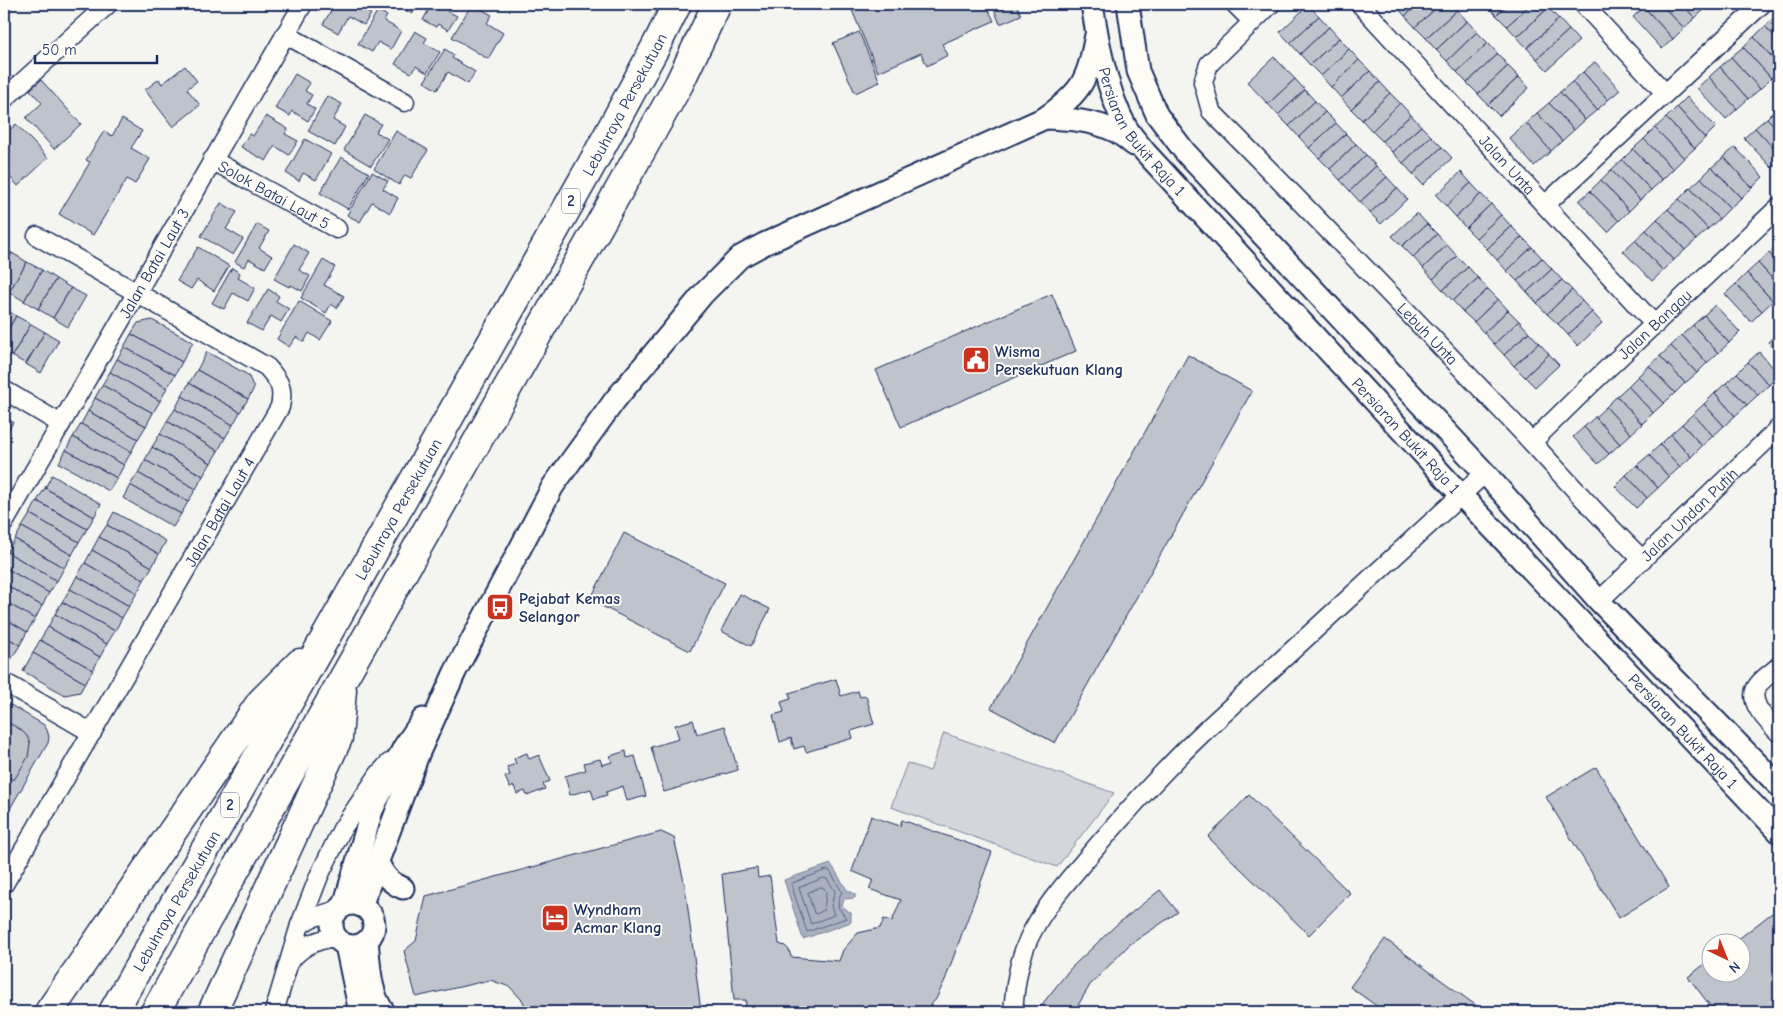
<svg xmlns="http://www.w3.org/2000/svg" width="1783" height="1016" font-family="'Comic Neue',sans-serif">
<rect width="100%" height="100%" fill="#f4f4f1"/>
<filter id="ink" filterUnits="userSpaceOnUse"><feTurbulence type="fractalNoise" baseFrequency=".02" numOctaves="2"/><feDisplacementMap in="SourceGraphic" scale="10" xChannelSelector="R" yChannelSelector="G"/><feConvolveMatrix kernelMatrix="1 2 1 2 8 2 1 2 1" color-interpolation-filters="sRGB"/></filter>
<g filter="url(#ink)">
<polygon fill="#d4d6db" stroke="#78829c" points="944,733 1114,793 1057,867 891,807 907,763 930,771"/>
<polygon fill="#aab0bf" stroke="#717c98" points="831,864 847,890 855,894 855,898 844,899 842,906 851,913 851,922 803,939 784,880"/>
<g fill="none" stroke-linecap="round" stroke-linejoin="round">
<g stroke="#546385" stroke-width="1">
<polygon points="827,870 830,871 842,892 839,898 838,907 846,918 807,932 791,884"/>
<polygon points="824,878 827,879 835,891 831,906 834,915 811,924 799,888"/>
<polygon points="821,887 824,888 826,892 824,910 816,914 814,913 808,893"/>
</g>
</g>
<g fill="#bfc3cc" stroke="#1b2f5e">
<polygon points="335,4 362,4 360,8 371,14 364,25 348,16 338,33 323,24"/>
<polygon points="394,4 418,4 412,14"/>
<polygon points="432,4 451,4 447,11 457,16 448,30 438,24 436,27 423,20"/>
<polygon points="472,4 492,15 487,23 503,33 488,59 452,37"/>
<polygon points="860,4 986,4 994,21 942,44 948,55 927,66 921,53 878,72 851,8"/>
<polygon points="992,4 1016,4 1021,15 1000,24"/>
<polygon points="1396,4 1418,4 1405,16 1395,5"/>
<polygon points="1418,4 1441,4 1415,27 1405,16"/>
<polygon points="1441,4 1451,4 1457,10 1426,38 1415,27"/>
<polygon points="1486,4 1509,4 1496,15"/>
<polygon points="1509,4 1531,4 1507,26 1496,15"/>
<polygon points="1531,4 1545,4 1548,8 1517,37 1507,26"/>
<polygon points="1648,4 1661,4 1684,28 1673,39 1644,7"/>
<polygon points="1661,4 1682,4 1695,18 1684,28"/>
<polygon points="1682,4 1702,4 1706,8 1695,18"/>
<polygon points="1308,5 1319,16 1290,43 1280,32"/>
<polygon points="1644,7 1673,39 1662,49 1633,17"/>
<polygon points="1548,8 1559,19 1527,48 1517,37"/>
<polygon points="378,10 387,16 384,21 401,31 391,49 378,42 372,52 358,44"/>
<polygon points="1457,10 1467,21 1436,50 1426,38"/>
<polygon points="1319,16 1329,27 1300,54 1290,43"/>
<polygon points="1776,16 1779,20 1779,42 1765,26"/>
<polygon points="1559,19 1569,30 1537,59 1527,48"/>
<polygon points="1467,21 1477,32 1447,61 1436,50"/>
<polygon points="1765,26 1779,42 1779,65 1754,37"/>
<polygon points="1329,27 1339,38 1310,65 1300,54"/>
<polygon points="1569,30 1579,41 1547,70 1537,59"/>
<polygon points="415,31 427,38 424,43 440,52 427,73 416,66 411,73 395,64"/>
<polygon points="859,32 880,82 855,93 833,43"/>
<polygon points="1477,32 1488,43 1457,72 1447,61"/>
<polygon points="1754,37 1779,65 1779,71 1771,78 1743,47"/>
<polygon points="1339,38 1349,49 1321,76 1310,65"/>
<polygon points="1488,43 1498,54 1467,83 1457,72"/>
<polygon points="1743,47 1771,78 1760,89 1731,57"/>
<polygon points="445,49 454,55 452,58 475,72 468,84 448,72 437,90 424,82"/>
<polygon points="1349,49 1359,60 1331,87 1321,76"/>
<polygon points="1498,54 1508,66 1478,94 1467,83"/>
<polygon points="1274,57 1295,79 1268,104 1247,82"/>
<polygon points="1731,57 1760,89 1748,99 1720,67"/>
<polygon points="1359,60 1370,71 1341,98 1331,87"/>
<polygon points="1595,62 1620,90 1608,100 1583,72"/>
<polygon points="185,66 197,81 187,89 200,105 173,127 145,90 159,79 162,84"/>
<polygon points="1508,66 1519,77 1488,105 1478,94"/>
<polygon points="1720,67 1748,99 1737,109 1709,77"/>
<polygon points="1370,71 1380,82 1351,109 1341,98"/>
<polygon points="1583,72 1608,100 1597,110 1572,82"/>
<polygon points="295,74 310,83 305,91 312,95 307,104 315,109 308,121 292,111 290,116 275,108"/>
<polygon points="1519,77 1529,88 1499,116 1488,105"/>
<polygon points="1709,77 1737,109 1726,119 1697,88"/>
<polygon points="1295,79 1305,90 1278,115 1268,104"/>
<polygon points="41,80 81,124 54,149 26,118 42,103 30,90"/>
<polygon points="1380,82 1390,93 1362,120 1351,109"/>
<polygon points="1572,82 1597,110 1585,120 1560,92"/>
<polygon points="1305,90 1315,101 1289,126 1278,115"/>
<polygon points="1560,92 1585,120 1574,130 1549,103"/>
<polygon points="1390,93 1400,103 1372,131 1362,120"/>
<polygon points="327,96 342,104 333,120 345,127 335,146 308,131"/>
<polygon points="1687,97 1716,127 1705,138 1677,107"/>
<polygon points="1315,101 1325,112 1299,137 1289,126"/>
<polygon points="1400,103 1411,115 1382,141 1372,131"/>
<polygon points="1549,103 1574,130 1562,141 1537,113"/>
<polygon points="1677,107 1705,138 1695,148 1666,118"/>
<polygon points="1778,107 1779,109 1779,131 1767,118"/>
<polygon points="1325,112 1336,123 1309,148 1299,137"/>
<polygon points="1537,113 1562,141 1551,151 1526,123"/>
<polygon points="365,115 381,124 376,132 388,139 371,166 344,150"/>
<polygon points="1411,115 1421,126 1392,152 1382,141"/>
<polygon points="266,116 288,129 285,134 298,141 289,155 275,146 266,161 241,147 249,134 253,136"/>
<polygon points="1666,118 1695,148 1684,158 1655,128"/>
<polygon points="1767,118 1779,131 1779,154 1755,128"/>
<polygon points="122,119 142,131 131,148 150,159 135,184 127,179 93,235 59,214 90,162 86,160 104,131 112,136"/>
<polygon points="1336,123 1346,134 1319,158 1309,148"/>
<polygon points="1526,123 1551,151 1534,166 1509,138"/>
<polygon points="16,124 48,158 18,186 4,170 4,136"/>
<polygon points="1421,126 1431,136 1403,163 1392,152"/>
<polygon points="1655,128 1684,158 1673,169 1644,139"/>
<polygon points="1755,128 1779,154 1779,161 1772,168 1744,138"/>
<polygon points="396,131 428,150 411,178 405,175 399,185 374,169"/>
<polygon points="1346,134 1356,144 1330,169 1319,158"/>
<polygon points="1431,136 1442,147 1413,174 1403,163"/>
<polygon points="305,139 331,154 316,180 303,173 299,181 286,173"/>
<polygon points="1644,139 1673,169 1662,180 1633,149"/>
<polygon points="1356,144 1366,155 1340,180 1330,169"/>
<polygon points="1442,147 1452,158 1423,185 1413,174"/>
<polygon points="1735,147 1763,177 1752,188 1724,157"/>
<polygon points="1633,149 1662,180 1651,190 1622,160"/>
<polygon points="1366,155 1376,166 1350,191 1340,180"/>
<polygon points="341,157 369,173 348,209 320,193"/>
<polygon points="1724,157 1752,188 1741,198 1712,167"/>
<polygon points="1622,160 1651,190 1640,200 1611,170"/>
<polygon points="1376,166 1387,177 1360,202 1350,191"/>
<polygon points="1712,167 1741,198 1730,208 1701,178"/>
<polygon points="1611,170 1640,200 1629,211 1601,180"/>
<polygon points="372,172 388,181 383,189 398,198 390,213 372,202 360,222 347,215"/>
<polygon points="1461,172 1471,183 1446,206 1436,195"/>
<polygon points="1387,177 1397,188 1370,213 1360,202"/>
<polygon points="1701,178 1730,208 1719,219 1690,188"/>
<polygon points="1601,180 1629,211 1619,221 1590,191"/>
<polygon points="1471,183 1481,194 1456,217 1446,206"/>
<polygon points="1397,188 1407,199 1381,224 1370,213"/>
<polygon points="1690,188 1719,219 1708,229 1679,199"/>
<polygon points="1590,191 1619,221 1608,232 1579,201"/>
<polygon points="1481,194 1491,204 1466,228 1456,217"/>
<polygon points="1679,199 1708,229 1696,240 1668,209"/>
<polygon points="221,203 237,212 226,229 243,239 233,255 201,236"/>
<polygon points="1491,204 1501,215 1476,238 1466,228"/>
<polygon points="1668,209 1696,240 1685,250 1657,219"/>
<polygon points="1417,213 1427,224 1402,246 1392,236"/>
<polygon points="1501,215 1511,226 1487,249 1476,238"/>
<polygon points="1657,219 1685,250 1674,260 1646,230"/>
<polygon points="257,224 269,231 259,248 272,256 265,268 249,259 244,267 235,262"/>
<polygon points="1427,224 1437,234 1413,257 1402,246"/>
<polygon points="1511,226 1522,237 1497,260 1487,249"/>
<polygon points="1646,230 1674,260 1663,271 1635,240"/>
<polygon points="1437,234 1447,245 1423,268 1413,257"/>
<polygon points="1522,237 1532,247 1507,271 1497,260"/>
<polygon points="1635,240 1663,271 1652,281 1623,251"/>
<polygon points="1779,243 1779,264 1769,253"/>
<polygon points="294,244 309,253 299,270 310,276 302,291 291,285 289,287 274,279"/>
<polygon points="1447,245 1457,256 1433,279 1423,268"/>
<polygon points="198,247 229,266 214,291 197,280 191,289 177,281"/>
<polygon points="1532,247 1542,258 1517,281 1507,271"/>
<polygon points="4,248 12,253 4,267"/>
<polygon points="12,253 27,262 9,292 4,289 4,267"/>
<polygon points="1769,253 1779,264 1779,286 1758,263"/>
<polygon points="1457,256 1468,267 1443,290 1433,279"/>
<polygon points="1542,258 1552,269 1527,292 1517,281"/>
<polygon points="323,260 335,267 324,285 344,296 337,308 331,304 326,313 301,298"/>
<polygon points="27,262 42,270 24,301 9,292"/>
<polygon points="1758,263 1779,286 1779,295 1773,301 1747,273"/>
<polygon points="1468,267 1478,278 1453,301 1443,290"/>
<polygon points="232,268 240,273 238,278 255,288 248,301 233,293 224,309 212,303"/>
<polygon points="1552,269 1562,280 1537,303 1527,292"/>
<polygon points="42,270 56,279 38,309 24,301"/>
<polygon points="1747,273 1773,301 1762,311 1736,284"/>
<polygon points="1478,278 1488,289 1463,312 1453,301"/>
<polygon points="56,279 71,288 53,318 38,309"/>
<polygon points="1562,280 1572,290 1547,314 1537,303"/>
<polygon points="1736,284 1762,311 1751,322 1725,294"/>
<polygon points="71,288 86,296 68,327 53,318"/>
<polygon points="268,289 279,296 276,301 289,309 281,322 271,316 262,331 247,323"/>
<polygon points="1488,289 1498,299 1474,322 1463,312"/>
<polygon points="1572,290 1582,301 1558,324 1547,314"/>
<polygon points="1052,294 1076,351 901,427 876,370"/>
<polygon points="1498,299 1508,310 1484,333 1474,322"/>
<polygon points="299,301 332,321 320,340 309,333 304,342 296,337 289,347 277,339"/>
<polygon points="1582,301 1592,312 1568,335 1558,324"/>
<polygon points="1715,305 1740,332 1729,343 1704,315"/>
<polygon points="4,308 16,316 4,337"/>
<polygon points="1508,310 1519,321 1494,344 1484,333"/>
<polygon points="1592,312 1602,323 1578,346 1568,335"/>
<polygon points="1704,315 1729,343 1718,353 1693,325"/>
<polygon points="16,316 31,324 12,356 4,352 4,337"/>
<polygon points="152,320 193,342 182,362 131,334 138,323"/>
<polygon points="1519,321 1529,332 1504,355 1494,344"/>
<polygon points="31,324 45,332 26,364 12,356"/>
<polygon points="1693,325 1718,353 1707,363 1682,335"/>
<polygon points="45,332 59,340 41,373 26,364"/>
<polygon points="1529,332 1539,343 1514,366 1504,355"/>
<polygon points="1779,332 1779,354 1768,342"/>
<polygon points="131,334 182,362 175,375 124,347"/>
<polygon points="1682,335 1707,363 1697,373 1671,346"/>
<polygon points="1539,343 1549,354 1525,377 1514,366"/>
<polygon points="1671,346 1697,373 1685,383 1660,356"/>
<polygon points="124,347 175,375 167,388 117,359"/>
<polygon points="207,352 248,375 254,388 248,399 197,370"/>
<polygon points="1759,352 1779,374 1769,385 1748,362"/>
<polygon points="1549,354 1559,365 1535,387 1525,377"/>
<polygon points="1188,355 1252,391 1055,743 991,708"/>
<polygon points="1660,356 1685,383 1675,393 1649,366"/>
<polygon points="117,359 167,388 160,401 110,372"/>
<polygon points="1748,362 1769,385 1758,395 1737,373"/>
<polygon points="1649,366 1675,393 1664,403 1638,376"/>
<polygon points="197,370 248,399 240,412 189,383"/>
<polygon points="110,372 160,401 153,413 102,385"/>
<polygon points="1737,373 1758,395 1747,405 1726,383"/>
<polygon points="1638,376 1664,403 1653,413 1628,386"/>
<polygon points="189,383 240,412 233,425 182,396"/>
<polygon points="1726,383 1747,405 1735,416 1715,393"/>
<polygon points="102,385 153,413 146,426 95,398"/>
<polygon points="1628,386 1653,413 1642,424 1617,396"/>
<polygon points="1715,393 1735,416 1724,426 1704,404"/>
<polygon points="182,396 233,425 225,438 175,409"/>
<polygon points="1617,396 1642,424 1631,434 1606,407"/>
<polygon points="95,398 146,426 138,439 88,411"/>
<polygon points="1704,404 1724,426 1713,436 1693,414"/>
<polygon points="1606,407 1631,434 1620,444 1595,417"/>
<polygon points="175,409 225,438 218,451 167,421"/>
<polygon points="88,411 138,439 131,452 81,424"/>
<polygon points="1693,414 1713,436 1702,446 1682,424"/>
<polygon points="4,417 13,422 4,438"/>
<polygon points="1595,417 1620,444 1609,454 1584,427"/>
<polygon points="167,421 218,451 211,463 160,434"/>
<polygon points="81,424 131,452 124,465 73,437"/>
<polygon points="1682,424 1702,446 1691,457 1671,434"/>
<polygon points="1584,427 1609,454 1598,464 1573,437"/>
<polygon points="160,434 211,463 203,476 152,447"/>
<polygon points="1671,434 1691,457 1680,467 1660,445"/>
<polygon points="73,437 124,465 117,478 66,450"/>
<polygon points="1660,445 1680,467 1669,477 1649,455"/>
<polygon points="152,447 203,476 196,489 145,460"/>
<polygon points="66,450 117,478 109,491 59,463"/>
<polygon points="1649,455 1669,477 1658,488 1637,465"/>
<polygon points="145,460 196,489 188,502 138,473"/>
<polygon points="1637,465 1658,488 1647,498 1626,475"/>
<polygon points="138,473 188,502 181,514 130,485"/>
<polygon points="52,475 101,504 94,517 45,488"/>
<polygon points="1626,475 1647,498 1636,508 1615,486"/>
<polygon points="130,485 181,514 173,527 123,498"/>
<polygon points="45,488 94,517 87,529 37,501"/>
<polygon points="37,501 87,529 79,542 30,514"/>
<polygon points="114,512 166,541 159,554 107,525"/>
<polygon points="30,514 79,542 72,555 22,527"/>
<polygon points="107,525 159,554 152,567 99,537"/>
<polygon points="22,527 72,555 64,568 15,539"/>
<polygon points="624,533 725,583 690,651 590,600"/>
<polygon points="99,537 152,567 144,580 92,550"/>
<polygon points="15,539 64,568 57,581 7,552"/>
<polygon points="92,550 144,580 137,593 85,563"/>
<polygon points="7,552 57,581 49,593 4,567 4,558"/>
<polygon points="85,563 137,593 129,606 77,576"/>
<polygon points="4,567 49,593 42,606 4,584"/>
<polygon points="77,576 129,606 122,618 70,589"/>
<polygon points="4,584 42,606 35,619 4,601"/>
<polygon points="70,589 122,618 115,631 62,602"/>
<polygon points="740,594 770,609 751,646 721,631"/>
<polygon points="4,601 35,619 27,632 4,618"/>
<polygon points="62,602 115,631 107,644 55,614"/>
<polygon points="55,614 107,644 100,657 48,627"/>
<polygon points="4,618 27,632 20,645 4,636"/>
<polygon points="48,627 100,657 93,670 40,640"/>
<polygon points="4,636 20,645 9,663 4,660"/>
<polygon points="40,640 93,670 85,683 33,653"/>
<polygon points="33,653 85,683 80,692 65,695 23,671"/>
<polygon points="836,679 841,696 858,691 860,697 866,696 874,724 851,731 853,738 806,752 804,746 794,749 791,738 780,742 773,715 784,712 781,702 791,699 789,693"/>
<polygon points="4,701 44,725 47,730 49,737 48,743 4,819"/>
<polygon points="4,720 21,730 27,736 30,743 28,757 14,780 7,777 6,780 4,779"/>
<polygon points="693,720 697,734 725,726 738,770 664,792 651,747 679,739 675,725"/>
<polygon points="626,751 627,758 635,756 646,796 627,801 623,786 606,792 607,795 594,799 591,789 570,795 565,776 586,770 584,763 600,759 602,765 612,762 610,756"/>
<polygon points="527,753 529,759 539,755 550,781 543,784 545,789 527,796 525,791 517,794 514,786 510,788 505,777 510,775 507,767 516,764 514,758"/>
<polygon points="1596,767 1669,887 1619,918 1546,797"/>
<polygon points="1249,795 1350,893 1309,935 1208,837"/>
<polygon points="871,816 900,826 902,820 992,852 945,980 936,999 925,1012 745,1012 746,1000 734,1000 722,874 757,868 758,878 770,876 779,944 785,946 789,950 791,957 839,961 843,950 858,933 880,928 884,919 892,921 901,900 869,889 873,880 852,871"/>
<polygon points="661,832 674,838 685,886 701,1012 572,1012 571,1010 562,1012 529,1012 522,1000 510,987 490,980 416,997 404,951 416,941 426,896"/>
<polygon points="1160,890 1178,912 1129,945 1090,985 1074,1012 1036,1012 1070,969 1115,926"/>
<polygon points="1772,913 1779,922 1779,1006 1771,1012 1715,1012 1688,977 1710,960 1710,974 1740,974 1740,944 1732,944"/>
<polygon points="1385,939 1485,1012 1385,1012 1350,987"/>
</g>
<g fill="none" stroke-linecap="round" stroke-linejoin="round">
<g stroke="#1b2f5e" stroke-width="21">
<g id="minor">
<polyline points="1235,4 1252,21"/>
<path id="s1" d="M1271 4 1209 64 1203 82 1211 111C1311 212 1410 314 1508 417 1553 464 1596 515 1643 560"/>
<path id="s2" d="M1360 4 1655 325"/>
<polyline points="1583,4 1665,93"/>
<polyline points="285,34 405,102"/>
<polyline points="4,99 108,4"/>
<path id="s3" d="M212 160 337 229"/>
<polyline points="1545,205 1762,4"/>
<polyline points="4,390 61,424"/>
<path id="s4" d="M1532 442 1592 383 1779 207"/>
<path id="s5" d="M4 523 303 4"/>
<path id="s6" d="M1599 601 1779 428"/>
<path d="M1779 666C1773 672 1763 678 1758 685 1745 702 1769 722 1779 733"/>
<polyline points="4,682 92,733"/>
<path id="s7" d="M4 884 280 407C284 388 280 382 267 367L37 236"/>
<polyline points="300,925 311,918 338,910"/>
<path d="M291 959C307 943 314 942 335 936"/>
<polyline points="274,1012 300,925 319,876 342,829 379,774 389,763"/>
<path d="M1013 1012C1015 987 1018 962 1029 938 1043 908 1066 883 1087 858 1126 812 1165 768 1209 727L1485 473"/>
</g>
</g>
<g stroke="#1b2f5e" stroke-width="25">
<g id="tertiary">
<path id="s8" d="M1092 4C1098 43 1107 92 1126 127 1131 136 1139 144 1145 152L1461 495 1779 832"/>
<polyline points="1128,4 1138,71 1157,115 1185,152 1485,473 1599,601 1779,786"/>
<path d="M1045 118C1068 119 1093 120 1115 131 1122 135 1128 140 1134 145"/>
<path d="M378 862C383 875 390 883 403 888"/>
<circle cx="353" cy="925" r="21"/>
<polyline points="344,906 372,810 404,747 423,719"/>
<path d="M361 906 419 752 455 672 553 486 615 400 703 294 740 257 764 244 1045 118C1084 90 1087 81 1096 35"/>
<path d="M367 941C370 965 369 992 384 1012"/>
<polyline points="346,945 360,1012"/>
</g>
</g>
<g stroke="#1b2f5e" stroke-width="31">
<g id="trunk">
<polyline points="49,1012 261,702 300,663"/>
<path id="s9" d="M113 1012 328 633 597 155 656 46 677 4"/>
<polyline points="155,1012 679,84 717,4"/>
<polyline points="212,1012 338,738 342,690"/>
</g>
</g>
<use href="#minor" stroke="#fdfcf7" stroke-width="18"/>
<use href="#tertiary" stroke="#fdfcf7" stroke-width="21"/>
<use href="#trunk" stroke="#fdfcf7" stroke-width="28"/>
</g>
</g>
<defs>
<g id="civic-square" transform="scale(1.4375)"><rect x="-9" y="-9" width="18" height="18" rx="4" fill="#c8321e" stroke="#fdfcf7"/><path d="M-.6-6.5H3V-4.5H.6V-3L4-1V1h2V6H-6V1h2V-1L-.6-3ZM-1.2 2.5V6h2.4V2.5Z" fill="#fff"/></g>
<g id="bus-square" transform="scale(1.4375)"><rect x="-9" y="-9" width="18" height="18" rx="4" fill="#c8321e" stroke="#fdfcf7"/><path d="M-5-6H5V4H4V6H2V4H-2V6H-4V4H-5ZM-3.5-4V0h7V-4ZM-3.5 1.2v1.5H-2V1.2ZM2 1.2v1.5H3.5V1.2Z" fill="#fff"/></g>
<g id="hotel-square" transform="scale(1.4375)"><rect x="-9" y="-9" width="18" height="18" rx="4" fill="#c8321e" stroke="#fdfcf7"/><path d="M-6-4.5h1.5V1H6V5H4.5V3h-9V5H-6ZM-4 0a1.8 1.8 0 1 1 3.6 0ZM.5 0V-2.5h3Q6-2.5 6 0Z" fill="#fff"/></g>
</defs>
<g fill-rule="evenodd">
<use href="#civic-square" x="976" y="360"/>
<use href="#bus-square" x="500" y="607"/>
<use href="#hotel-square" x="555" y="918"/>
</g>
<g text-anchor="middle" stroke-width="4" stroke-linejoin="round" paint-order="stroke">
<g fill="#fdfcf7" stroke="#5f6c8c" stroke-width="1">
<rect x="562" y="188.5" width="18" height="25" rx="4"/>
<rect x="221" y="792.5" width="18" height="25" rx="4"/>
</g>
<g font-size="15" font-weight="bold" fill="#1b2f5e">
<text x="571" y="206">2</text>
<text x="230" y="810">2</text>
</g>
<g font-size="16" fill="#1b2f5e" stroke="#fdfcf7">
<text dy="6" stroke="none"><textPath href="#s9" startOffset="1042">Lebuhraya Persekutuan</textPath></text>
<text dy="6" stroke="none"><textPath href="#s8" startOffset="140">Persiaran Bukit Raja 1</textPath></text>
<text dy="6" stroke="none"><textPath href="#s2" startOffset="218">Jalan Unta</textPath></text>
<text dy="6" stroke="none"><textPath href="#s3" startOffset="71">Solok Batai Laut 5</textPath></text>
<text dy="6" stroke="none"><textPath href="#s5" startOffset="300">Jalan Batai Laut 3</textPath></text>
<text dy="6" stroke="none"><textPath href="#s4" startOffset="170">Jalan Bangau</textPath></text>
<text dy="6" stroke="none"><textPath href="#s1" startOffset="446">Lebuh Unta</textPath></text>
<text dy="6" stroke="none"><textPath href="#s8" startOffset="545">Persiaran Bukit Raja 1</textPath></text>
<text dy="6" stroke="none"><textPath href="#s9" startOffset="578">Lebuhraya Persekutuan</textPath></text>
<text dy="6" stroke="none"><textPath href="#s7" startOffset="430">Jalan Batai Laut 4</textPath></text>
<text dy="6" stroke="none"><textPath href="#s6" startOffset="125">Jalan Undan Putih</textPath></text>
<text dy="6" stroke="none"><textPath href="#s8" startOffset="950">Persiaran Bukit Raja 1</textPath></text>
<text dy="6" stroke="none"><textPath href="#s9" startOffset="128">Lebuhraya Persekutuan</textPath></text>
</g>
<g font-size="16" font-weight="bold" fill="#1b2f5e" stroke="#fdfcf7" text-anchor="start">
<text x="995" y="357">Wisma<tspan x="995" dy="18">Persekutuan Klang</tspan></text>
<text x="519" y="604">Pejabat Kemas<tspan x="519" dy="18">Selangor</tspan></text>
<text x="574" y="915">Wyndham<tspan x="574" dy="18">Acmar Klang</tspan></text>
</g>
</g>
<rect width="1783" height="1016" fill="none" stroke="#fdfcf7" stroke-width="20"/>
<rect x="10" y="10" width="1763" height="996" fill="none" stroke="#1b2f5e" stroke-width="2" filter="url(#ink)"/>
<g transform="translate(1726 958) rotate(137)"><circle r="24" fill="#fdfcf7" stroke="#a3aaba"/>
<path d="M0-4L9 19L0 12L-9 19Z" fill="#c8321e"/>
<text y="-8" font-size="14" font-weight="bold" text-anchor="middle" fill="#1b2f5e">N</text>
</g>
<path d="M35 55v8h122v-8" fill="none" stroke="#1b2f5e" stroke-width="2.5"/>
<text x="42" y="55" font-size="15" fill="#1b2f5e" stroke="#fdfcf7" stroke-width="4" paint-order="stroke">50 m</text>
</svg>
